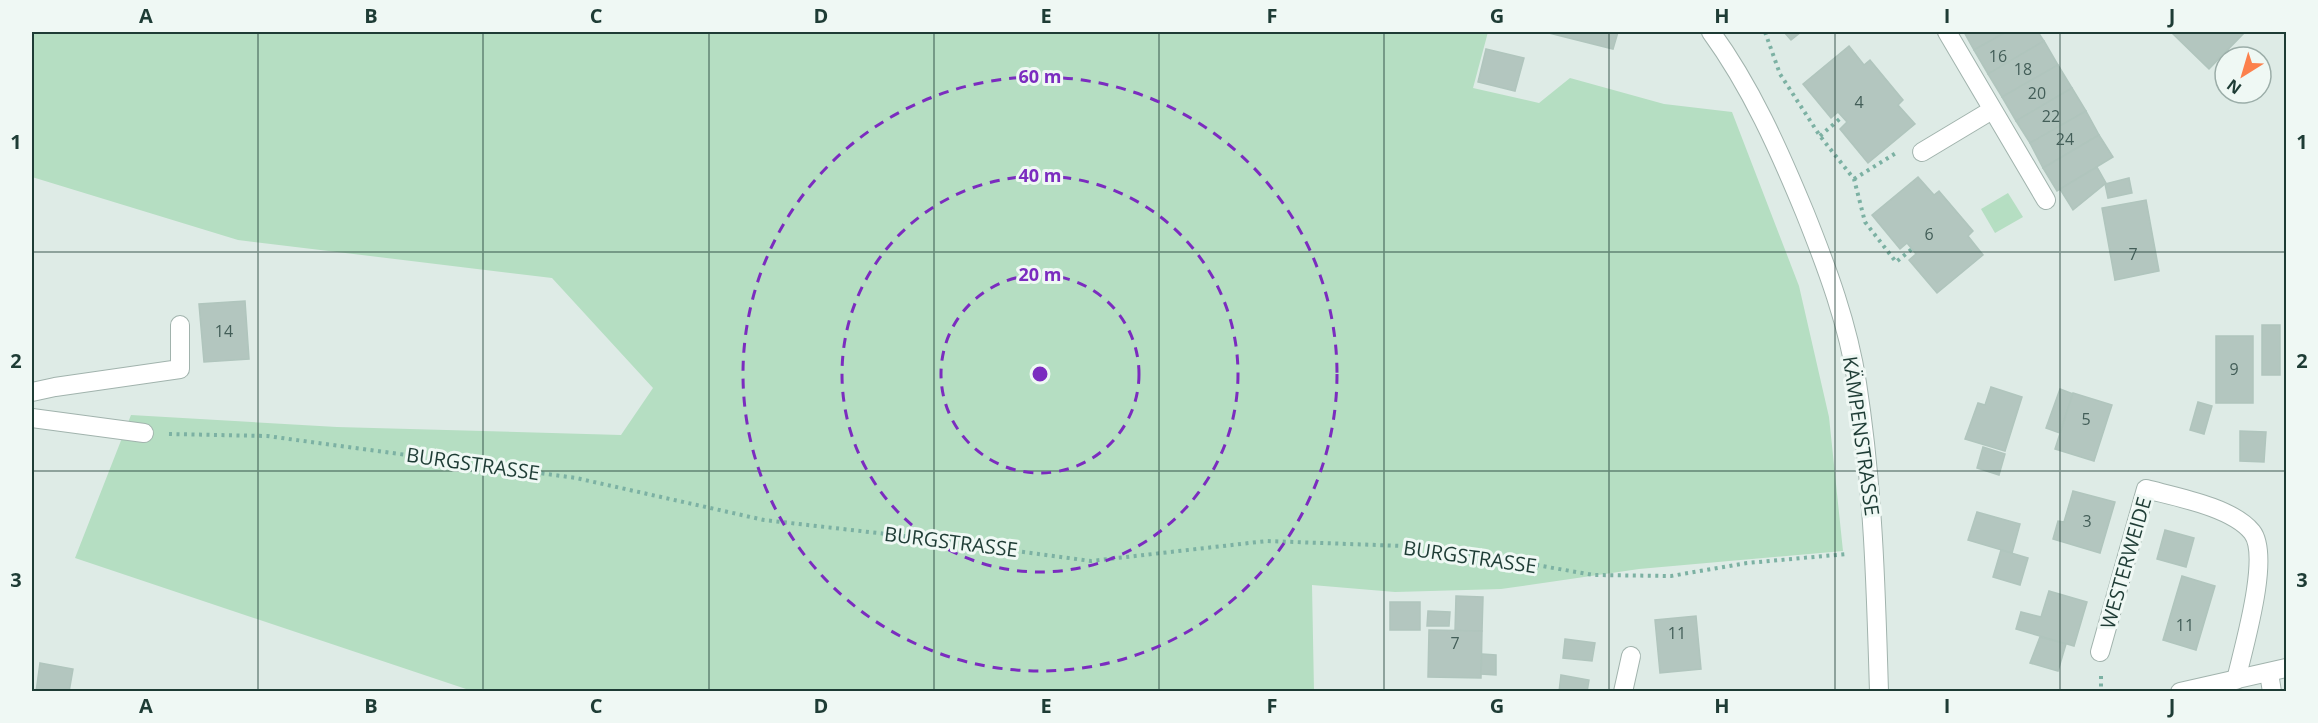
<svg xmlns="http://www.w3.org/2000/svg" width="2318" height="723" font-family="'Open Sans',sans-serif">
<rect width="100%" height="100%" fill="#deebe6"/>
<g fill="#b5dec2">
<polygon points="32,32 1488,32 1473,88 1539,103 1570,78 1664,104 1732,112 1799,286 1829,417 1843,551 1639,569 1501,589 1395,592 1312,585 1314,691 472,691 75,558 131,415 337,427 621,435 653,388 552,278 238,240 32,177"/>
<polygon points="2008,193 2023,217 1995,233 1981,209"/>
</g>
<g fill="#b3c6bf" stroke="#b0c5bd" stroke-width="1.5">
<polygon points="1545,32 1618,32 1613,49"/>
<polygon points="1784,32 1801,32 1791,40"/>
<polygon points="1964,32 2006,32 1974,50"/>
<polygon points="2006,32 2038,32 2044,41 1988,74 1974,50"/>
<polygon points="2171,32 2240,32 2243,34 2209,69"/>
<polygon points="2044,41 2058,65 2002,97 1988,74"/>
<polygon points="1849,46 1864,65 1870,60 1903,100 1898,105 1915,124 1868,163 1840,129 1847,122 1838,112 1831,118 1803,84"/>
<polygon points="1486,49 1524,58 1515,91 1478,82"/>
<polygon points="2058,65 2072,88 2016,121 2002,97"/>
<polygon points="2072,88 2086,111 2030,143 2016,121"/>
<polygon points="2086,111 2099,135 2043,168 2030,143"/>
<polygon points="2099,135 2113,157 2057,191 2043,168"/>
<polygon points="2097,167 2106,183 2073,210 2060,189"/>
<polygon points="1918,177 1934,195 1939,191 1973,231 1968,236 1983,255 1937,293 1909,260 1916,254 1912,249 1907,243 1900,249 1872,215"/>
<polygon points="2129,178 2132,193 2108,198 2105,184"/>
<polygon points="2146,200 2159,271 2115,280 2102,208"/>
<polygon points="245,301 249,359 204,362 199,304"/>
<rect x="2262" y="325" width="18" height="50"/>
<rect x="2216" y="336" width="37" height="67"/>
<polygon points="1991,387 2022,397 2005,451 1965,439 1978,403 1985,405"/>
<polygon points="2060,389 2073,394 2060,433 2046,428"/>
<polygon points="2073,393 2112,405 2094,461 2055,449"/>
<polygon points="2198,402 2212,406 2204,434 2190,430"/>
<polygon points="2240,431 2266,432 2264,462 2240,461"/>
<polygon points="1983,447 2005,454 1999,475 1977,468"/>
<polygon points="2073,491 2115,502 2100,553 2053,539 2058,521 2064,522"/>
<polygon points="1977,512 2020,524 2012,553 1968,540"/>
<polygon points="2165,530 2194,538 2186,567 2157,559"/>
<polygon points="2001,550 2028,558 2020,585 1993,577"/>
<polygon points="2182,576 2215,586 2196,650 2163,640"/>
<polygon points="2049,591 2087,602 2074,646 2016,629 2021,612 2041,617"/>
<polygon points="1456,596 1483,597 1482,631 1455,631"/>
<rect x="1390" y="602" width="30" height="28"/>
<polygon points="1428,611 1450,612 1449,626 1427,626"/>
<polygon points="1696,616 1701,669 1660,673 1655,620"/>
<polygon points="1429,630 1482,631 1481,678 1428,677"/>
<polygon points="2040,637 2066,644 2058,671 2030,663"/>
<polygon points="1565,639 1595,643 1592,661 1563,658"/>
<polygon points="1482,654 1496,655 1496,675 1481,674"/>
<polygon points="40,663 73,669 69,692 36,692"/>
<polygon points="1561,675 1589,680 1587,692 1559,692"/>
</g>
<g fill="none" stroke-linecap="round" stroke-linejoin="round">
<g stroke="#a1b3ad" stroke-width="20">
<g id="minor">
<path d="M1711 32C1751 87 1779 150 1805 213 1827 268 1848 324 1857 383 1873 485 1876 588 1879 692"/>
<polyline points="1947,32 2046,200"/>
<polyline points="1922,152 1992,110"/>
<polyline points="32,392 55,387 180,369 180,325"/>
<polyline points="32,418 144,433"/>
<path d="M2100 652 2146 489C2176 497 2232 507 2252 532 2271 556 2243 649 2236 680"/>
<polyline points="2269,673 2272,692"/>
<polyline points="1623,692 1631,656"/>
<polyline points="2180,692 2286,668"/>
</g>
</g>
<g stroke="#7cb1a3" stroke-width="4" stroke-dasharray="3 4.5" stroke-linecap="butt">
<polyline points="1765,32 1780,74 1820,136 1854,179 1865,222 1896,262 1912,249"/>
<polyline points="1820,136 1842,117"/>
<polyline points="1854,179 1896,153"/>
<polyline points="169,434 267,436 576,478 764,520 904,536 1091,561 1267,541 1431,547 1594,575 1671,576 1747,563 1847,554"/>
<polyline points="2101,676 2101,692"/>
</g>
<use href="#minor" stroke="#fff" stroke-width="18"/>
</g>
<path fill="none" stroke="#1e3c35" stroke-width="1.5" stroke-opacity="0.55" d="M258 32V692M483 32V692M709 32V692M934 32V692M1159 32V692M1384 32V692M1609 32V692M1835 32V692M2060 32V692M32 252H2286M32 471H2286"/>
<g fill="none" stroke="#7b2cbf" stroke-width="3" stroke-dasharray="10 8">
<circle cx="1040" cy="374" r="99"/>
<circle cx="1040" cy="374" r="198"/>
<circle cx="1040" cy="374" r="297"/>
</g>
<g text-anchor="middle" stroke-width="6" stroke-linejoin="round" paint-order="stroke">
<g font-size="16" fill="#435e58">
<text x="1998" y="62">16</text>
<text x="2023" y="75">18</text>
<text x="2037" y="99">20</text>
<text x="1859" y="108">4</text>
<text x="2051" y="122">22</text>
<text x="2065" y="145">24</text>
<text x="1929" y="240">6</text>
<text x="2133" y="260">7</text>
<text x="224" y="337">14</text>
<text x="2234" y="375">9</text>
<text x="2086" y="425">5</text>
<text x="2087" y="527">3</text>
<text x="2185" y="631">11</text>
<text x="1677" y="639">11</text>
<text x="1455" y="649">7</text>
</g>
<g font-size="20" fill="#1e3c35" stroke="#eff8f4">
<text transform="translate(1861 436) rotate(82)" y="7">KÄMPENSTRASSE</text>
<text transform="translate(473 464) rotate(8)" y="7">BURGSTRASSE</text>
<text transform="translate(951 542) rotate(7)" y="7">BURGSTRASSE</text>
<text transform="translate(1470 557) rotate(8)" y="7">BURGSTRASSE</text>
<text transform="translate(2126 563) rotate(-74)" y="7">WESTERWEIDE</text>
</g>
</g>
<circle cx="1040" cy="374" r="9" fill="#7b2cbf" stroke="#eff8f4" stroke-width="3"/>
<g font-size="18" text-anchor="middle" font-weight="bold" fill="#7b2cbf" stroke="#eff8f4" stroke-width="6" stroke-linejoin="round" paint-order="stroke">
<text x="1040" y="83">60 m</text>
<text x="1040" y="182">40 m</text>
<text x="1040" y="281">20 m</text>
</g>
<rect width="2318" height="723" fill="none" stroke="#eff8f4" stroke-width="66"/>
<g transform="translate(2243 75) rotate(217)"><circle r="28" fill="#eff8f4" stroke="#9bada8" stroke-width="1.5"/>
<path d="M0-4.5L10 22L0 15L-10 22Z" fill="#fc804c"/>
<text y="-9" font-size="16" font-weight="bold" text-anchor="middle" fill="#1e3c35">N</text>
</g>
<rect x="33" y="33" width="2252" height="657" fill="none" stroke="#1e3c35" stroke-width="2"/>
<g font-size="20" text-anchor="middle" font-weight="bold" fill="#1e3c35">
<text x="146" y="23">A</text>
<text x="371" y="23">B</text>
<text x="596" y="23">C</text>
<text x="821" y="23">D</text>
<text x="1046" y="23">E</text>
<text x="1272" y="23">F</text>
<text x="1497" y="23">G</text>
<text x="1722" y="23">H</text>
<text x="1947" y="23">I</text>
<text x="2172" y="23">J</text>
<text x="16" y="149">1</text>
<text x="2302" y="149">1</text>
<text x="16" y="368">2</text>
<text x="2302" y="368">2</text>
<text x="16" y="587">3</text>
<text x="2302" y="587">3</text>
<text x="146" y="713">A</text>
<text x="371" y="713">B</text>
<text x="596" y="713">C</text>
<text x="821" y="713">D</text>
<text x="1046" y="713">E</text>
<text x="1272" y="713">F</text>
<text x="1497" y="713">G</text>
<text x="1722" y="713">H</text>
<text x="1947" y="713">I</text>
<text x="2172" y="713">J</text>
</g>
</svg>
